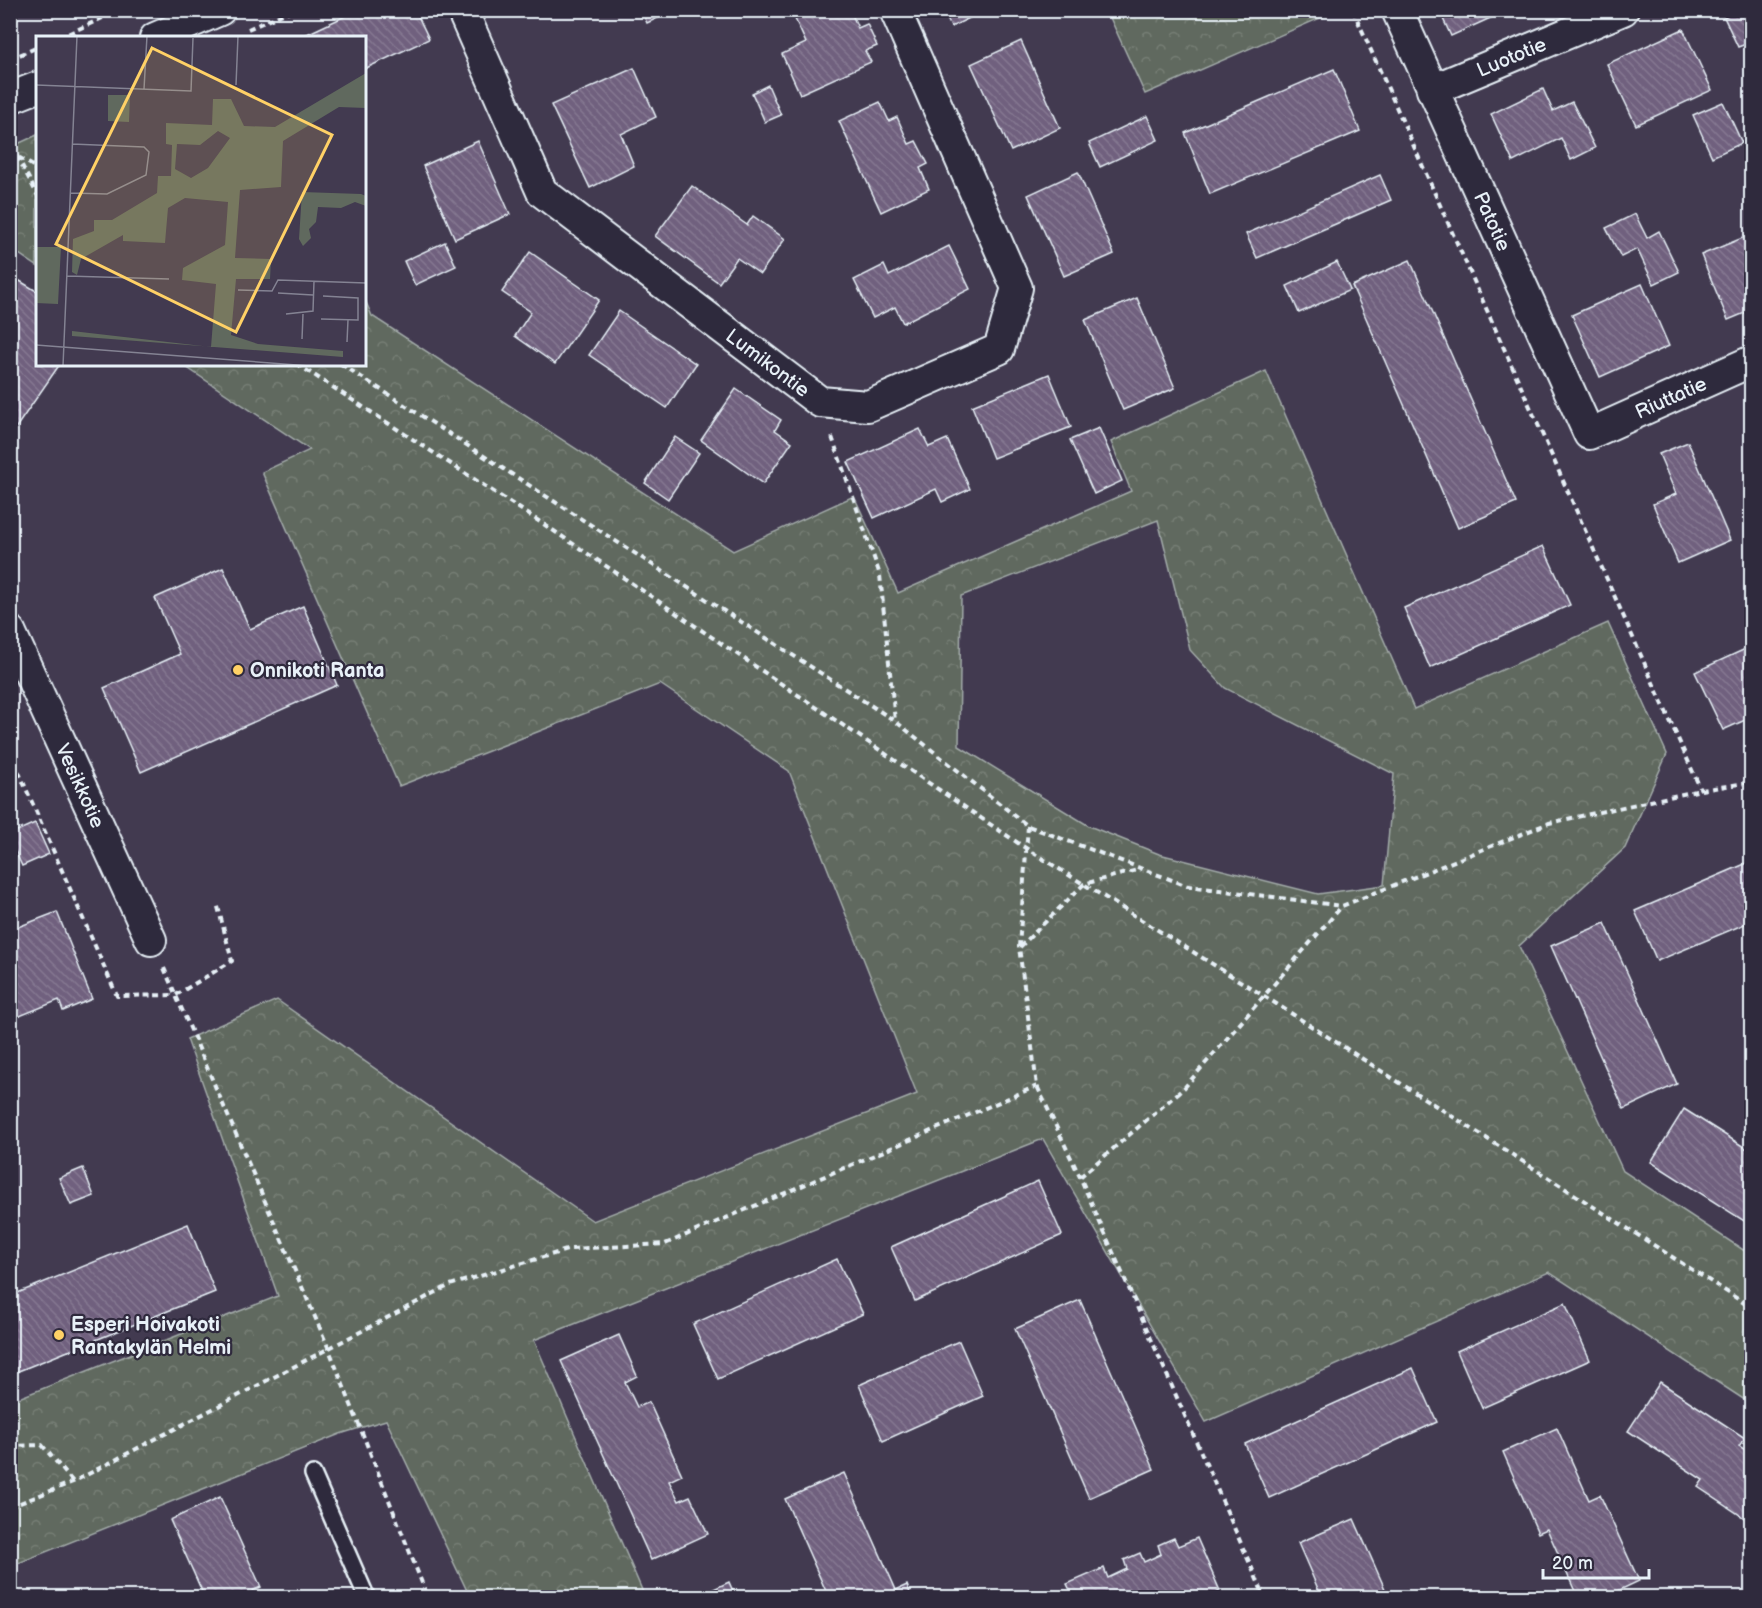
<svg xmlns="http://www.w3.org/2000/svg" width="1762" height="1608" font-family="'Balsamiq Sans',sans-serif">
<defs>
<pattern id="forest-crowns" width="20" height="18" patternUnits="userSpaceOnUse" patternTransform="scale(1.5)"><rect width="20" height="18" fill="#60695e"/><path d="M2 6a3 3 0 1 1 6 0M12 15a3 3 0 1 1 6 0" fill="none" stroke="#777f76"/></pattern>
<pattern id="building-back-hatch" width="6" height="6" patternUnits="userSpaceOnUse" patternTransform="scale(1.5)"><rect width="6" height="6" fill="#70617e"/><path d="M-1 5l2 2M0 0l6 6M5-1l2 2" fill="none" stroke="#847891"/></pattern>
</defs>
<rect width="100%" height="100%" fill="#423a50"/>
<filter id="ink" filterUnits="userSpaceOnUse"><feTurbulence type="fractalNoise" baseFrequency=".0167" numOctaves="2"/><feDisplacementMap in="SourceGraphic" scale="12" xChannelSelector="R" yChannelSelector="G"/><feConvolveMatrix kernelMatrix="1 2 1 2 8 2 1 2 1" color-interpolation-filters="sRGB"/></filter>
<g filter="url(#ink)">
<g fill="url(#forest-crowns)" stroke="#a4adab" stroke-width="1.5" fill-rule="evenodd">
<polygon points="1107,11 1336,11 1145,94"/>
<polygon points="37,135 37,266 10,248 11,147"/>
<path d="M365 300 372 316 733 551 854 496 898 593 1131 491 1111 442 1266 371 1414 709 1608 623 1667 754 1625 848 1519 946 1623 1171 1751 1255V1404L1549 1272 1206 1422 1043 1139 534 1340 645 1597H470L386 1420 340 1434 11 1566V1401L278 1296 187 1039 277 1000 593 1221 917 1094 789 771 660 684 399 786 262 472 310 450 183 365 364 364ZM1158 520 1190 650 1225 688 1394 774 1384 885 1318 894 1159 854 1089 826 959 746 961 596Z"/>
</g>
<g fill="url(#building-back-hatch)" stroke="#e8f1f8" stroke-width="1.5">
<polygon points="358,10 415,10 429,39 364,69 364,38 306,38 305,35"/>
<polygon points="641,10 675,10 647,23"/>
<polygon points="791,10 850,10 858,28 867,24 877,46 865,51 871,62 800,94 782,54 806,43"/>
<polygon points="943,10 986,10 951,27"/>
<polygon points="1439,10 1508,10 1451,36"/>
<polygon points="1738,10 1752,10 1752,43 1751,42 1738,47 1724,17"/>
<polygon points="1683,29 1712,90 1636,125 1607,64"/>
<polygon points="1021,41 1060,128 1011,151 971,64"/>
<polygon points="634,68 656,117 621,134 634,166 590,188 551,105"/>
<polygon points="1334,69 1360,131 1210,194 1185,133"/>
<polygon points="768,85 781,115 765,122 752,93"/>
<polygon points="1543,89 1553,111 1572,102 1595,148 1571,160 1561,138 1513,162 1491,114"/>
<polygon points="880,102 889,121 897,117 909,144 916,141 928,164 920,168 929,189 881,212 839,121"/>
<polygon points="1723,102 1742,143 1712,157 1693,115"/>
<polygon points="1147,116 1158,140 1100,167 1089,143"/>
<polygon points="478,141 510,214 455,239 423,166"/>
<polygon points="1078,172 1114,254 1064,276 1028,195"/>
<polygon points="1380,175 1391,200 1257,258 1246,234"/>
<polygon points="692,186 747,225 753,216 785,239 760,274 737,258 719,283 655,236"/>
<polygon points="1635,214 1647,238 1659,231 1679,272 1654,284 1637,249 1621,257 1606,228"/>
<polygon points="1752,234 1752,310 1728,320 1701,255"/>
<polygon points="445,242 456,266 415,285 404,261"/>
<polygon points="949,246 970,289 903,323 895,307 873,318 854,280 884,265 889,276"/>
<polygon points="530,252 599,300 555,364 515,336 531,312 502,292"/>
<polygon points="1410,260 1516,503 1458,528 1352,286"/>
<polygon points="1337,262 1350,290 1299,313 1287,286"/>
<polygon points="10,275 38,292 38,364 60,364 15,429 10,426"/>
<polygon points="1642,284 1669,346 1600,377 1572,315"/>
<polygon points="1137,298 1175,388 1123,410 1085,320"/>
<polygon points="619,311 696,364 667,408 589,355"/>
<polygon points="1049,374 1071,427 993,458 972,406"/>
<polygon points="736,389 781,420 775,430 792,442 763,484 701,440"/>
<polygon points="1099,428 1122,481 1094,494 1070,440"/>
<polygon points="920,429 929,447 947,439 970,489 942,502 936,489 874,518 848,462"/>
<polygon points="675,437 699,453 668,499 645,483"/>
<polygon points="1688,442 1730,540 1678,563 1653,504 1676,494 1659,454"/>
<polygon points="1543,546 1570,605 1430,668 1404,608"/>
<polygon points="223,568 250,629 303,606 337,685 141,772 104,688 180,654 155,598"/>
<polygon points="1752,646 1752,717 1723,730 1695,672"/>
<polygon points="35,823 49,854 22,866 10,840 10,834"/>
<polygon points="1752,861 1752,921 1657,961 1635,911"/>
<polygon points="57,912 92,999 63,1011 59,1000 10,1020 10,930"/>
<polygon points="1605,923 1677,1084 1624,1109 1551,946"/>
<polygon points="1684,1109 1752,1152 1752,1226 1651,1162"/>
<polygon points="83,1168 94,1196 71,1205 59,1178"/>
<polygon points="1038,1181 1062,1235 915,1301 891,1247"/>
<polygon points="188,1224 215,1292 11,1374 13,1379 10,1380 10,1296"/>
<polygon points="837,1259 863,1314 718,1379 693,1324"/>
<polygon points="1080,1300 1154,1469 1089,1498 1015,1329"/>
<polygon points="1565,1303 1590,1360 1482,1408 1457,1351"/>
<polygon points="619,1335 637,1376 625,1382 637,1407 649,1402 682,1475 669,1481 679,1501 690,1496 708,1534 651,1560 561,1361"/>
<polygon points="959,1341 983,1396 883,1441 859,1385"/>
<polygon points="1413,1368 1437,1422 1269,1498 1245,1444"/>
<polygon points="1660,1382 1745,1438 1739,1446 1752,1454 1752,1523 1698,1487 1703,1480 1628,1431"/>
<polygon points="1557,1428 1589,1500 1600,1495 1639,1581 1603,1598 1578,1598 1547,1529 1538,1533 1503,1452"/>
<polygon points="844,1473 896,1590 880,1598 829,1598 785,1499"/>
<polygon points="220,1497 261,1587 252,1591 254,1598 205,1598 170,1520"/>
<polygon points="1354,1519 1389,1598 1322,1598 1298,1543"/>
<polygon points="1174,1538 1178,1546 1197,1538 1220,1591 1206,1598 1058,1598 1071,1592 1067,1584 1104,1568 1108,1578 1127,1569 1124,1560 1140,1553 1144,1562 1161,1554 1158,1545"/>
<polygon points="729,1582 736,1598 694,1598"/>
<polygon points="907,1585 912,1598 880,1598 896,1590"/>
</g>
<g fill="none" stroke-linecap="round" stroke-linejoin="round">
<g stroke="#e8f1f8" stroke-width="20">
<polyline id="service" points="313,1474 367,1598"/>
</g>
<g stroke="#e8f1f8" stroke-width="34">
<g id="minor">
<path id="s1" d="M462 10 542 192 820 402 868 406 999 349 1017 288 895 10"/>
<path id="s2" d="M1397 10 1589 434 1752 361"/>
<polyline points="155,38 220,10"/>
<path id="s3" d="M1432 90 1623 10"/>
<polyline points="10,98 38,87"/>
<path id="s4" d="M10 631 151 940"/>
</g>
</g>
<g stroke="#e8f1f8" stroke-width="4" stroke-dasharray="6 4.5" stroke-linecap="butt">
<polyline points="1353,10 1701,790"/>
<polyline points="248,29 292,10"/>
<polyline points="59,38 120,10"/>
<polyline points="10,59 38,47"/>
<polyline points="10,152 38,169"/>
<polyline points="17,156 38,196"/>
<polyline points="297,364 554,531 1027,849 1264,996 1752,1308"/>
<polyline points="341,364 895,721 1028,826 1188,886 1342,906 1549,823 1701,790 1752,782"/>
<polyline points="832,437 880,575 895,721"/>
<polyline points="10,752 117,996 176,995 232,961 217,903"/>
<polyline points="1028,826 1019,947 1037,1086 1080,1177 1265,1598"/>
<polyline points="1020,947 1084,884 1141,869"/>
<polyline points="164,968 328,1347 428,1598"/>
<polyline points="1080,1177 1184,1088 1342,906"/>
<polyline points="10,1446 42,1445 73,1482"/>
<polyline points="10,1507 73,1482 450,1285 570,1249 665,1244 1037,1086"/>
</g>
<use href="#service" stroke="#2f2a3d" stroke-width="15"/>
<use href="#minor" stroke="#2f2a3d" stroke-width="30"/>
</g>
</g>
<g fill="#ffd166" stroke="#2f2a3d" stroke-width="2">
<circle cx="238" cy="670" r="6"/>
<circle cx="59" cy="1335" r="6"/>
</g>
<g text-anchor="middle" stroke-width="4.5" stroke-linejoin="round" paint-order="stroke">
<g font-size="20" fill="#e8f1f8" stroke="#2f2a3d">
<text dy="7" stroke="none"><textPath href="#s3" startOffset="86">Luototie</textPath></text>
<text dy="7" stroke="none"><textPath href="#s2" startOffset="232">Patotie</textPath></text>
<text dy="7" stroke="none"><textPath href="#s1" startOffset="482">Lumikontie</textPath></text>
<text dy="7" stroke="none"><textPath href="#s2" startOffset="555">Riuttatie</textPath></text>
<text dy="7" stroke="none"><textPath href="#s4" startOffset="170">Vesikkotie</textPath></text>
</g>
<g font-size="20" font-weight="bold" fill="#e8f1f8" stroke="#2f2a3d" text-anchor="start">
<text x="250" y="677">Onnikoti Ranta</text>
<text x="71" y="1331">Esperi Hoivakoti<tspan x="71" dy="23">Rantakylän Helmi</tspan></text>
</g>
</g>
<g transform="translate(36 36)">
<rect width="330" height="330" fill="#423a50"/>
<path d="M330 37V72L303 71 247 105 245 151 204 154 199 222 235 223 234 243H200L195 299 222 308 307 315V321L36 300V295L175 311 180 248 146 244 147 232 189 209 192 166 149 162 132 172 129 207 87 205V199L45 223 41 239 36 236 37 203 58 195V184H76L121 157 122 140H135L136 109 130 108V87L176 89 177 63H195L208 90 239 91ZM182 95 194 102 172 132 155 142 139 133 141 108 164 109ZM72 59H94L93 86 72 85ZM266 156 325 158 330 160V170L319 166 305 172 282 171 280 186 273 193 275 202 267 210 263 203ZM0 211H25L22 268 0 267Z" fill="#60695e" fill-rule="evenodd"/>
<path fill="none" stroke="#848393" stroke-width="1.5" d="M0 49 155 55 157 2M200 49 202 0M108 53 111 0M35 157 71 158 110 139 113 116 108 111 36 108M31 240 133 243M202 254 236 255 242 244 330 247M242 257 277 259M250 278 277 275 278 245M285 283 322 284V262L287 260M266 303 267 278M311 306 312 284M0 309 274 330M27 330 41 0"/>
<path fill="#ffd166" fill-opacity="0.15" stroke="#ffd166" stroke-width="3" d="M116 12 296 99 200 296 20 208Z"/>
<rect width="330" height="330" fill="none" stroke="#e8f1f8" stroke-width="3"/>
</g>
<rect width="1762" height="1608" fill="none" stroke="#2f2a3d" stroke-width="36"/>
<rect x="18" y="18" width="1726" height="1572" fill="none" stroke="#e8f1f8" stroke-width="2" filter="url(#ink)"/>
<path d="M1543 1569v9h106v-9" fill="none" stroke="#e8f1f8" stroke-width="3"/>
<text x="1552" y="1569" font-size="18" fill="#e8f1f8" stroke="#2f2a3d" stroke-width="4.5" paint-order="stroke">20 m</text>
</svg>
